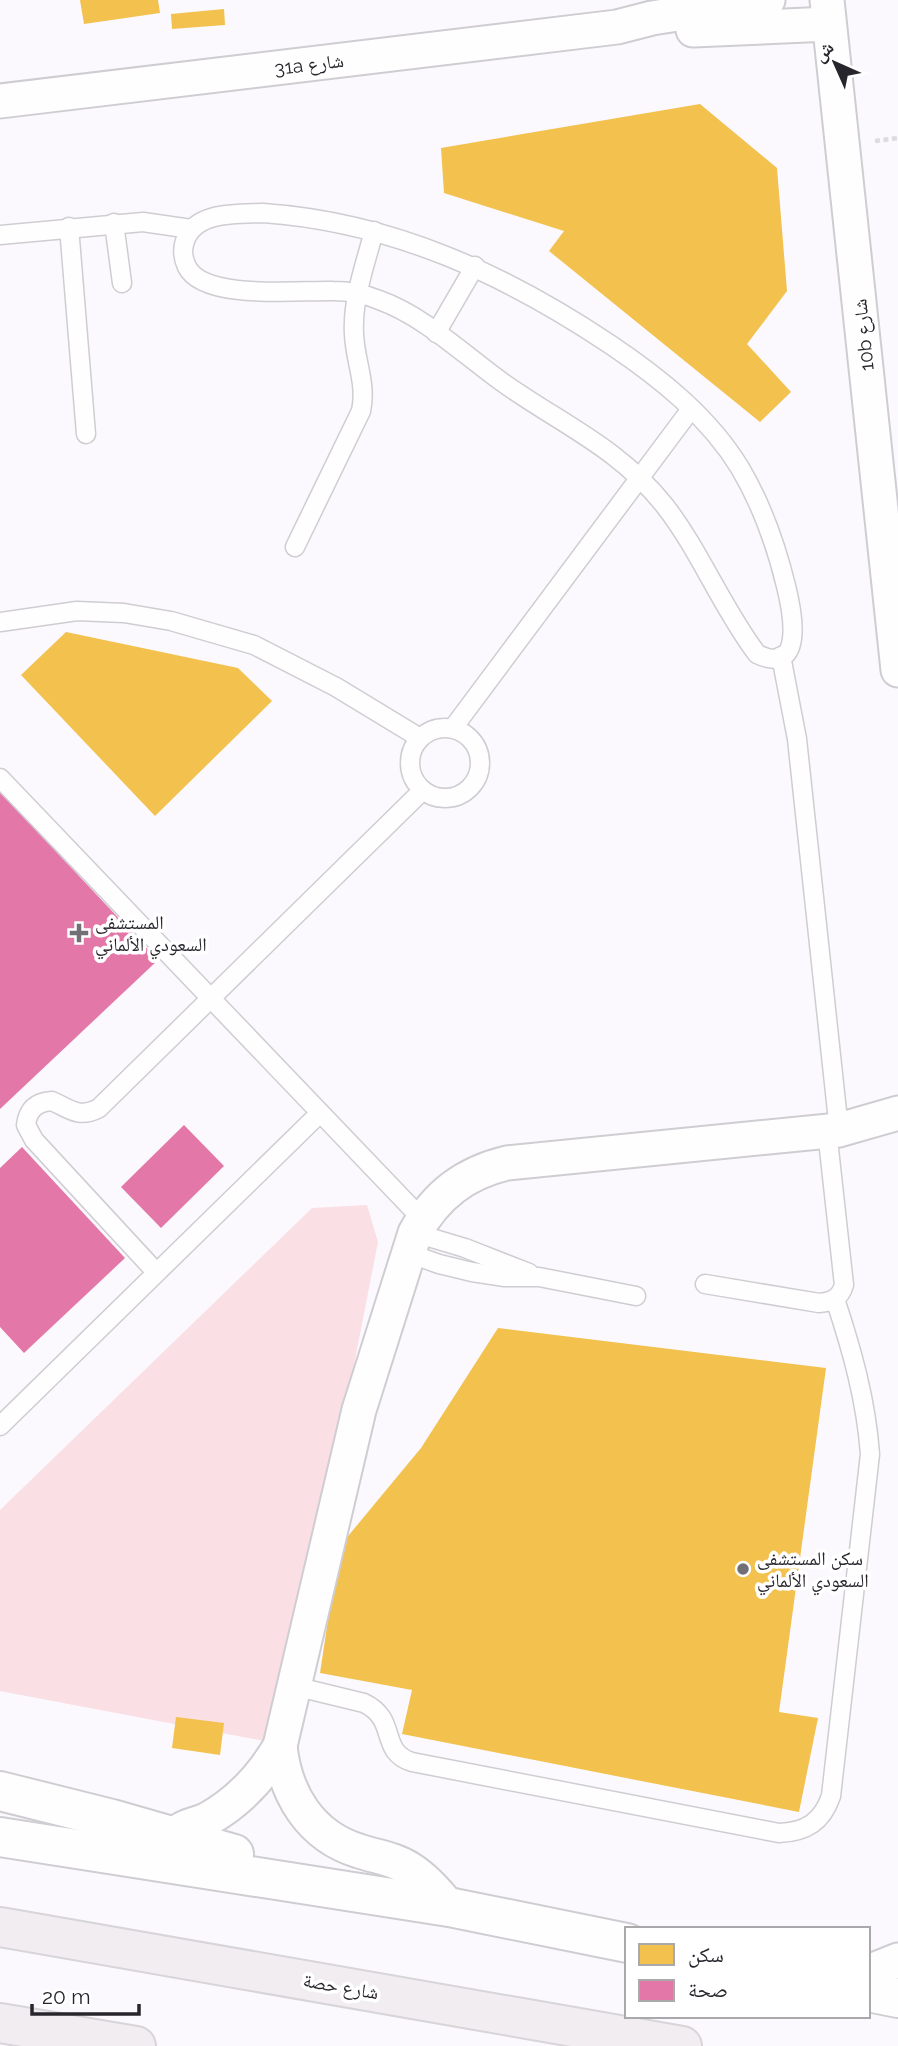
<svg xmlns="http://www.w3.org/2000/svg" width="898" height="2046" font-family="Raleway,'Noto Naskh Arabic',sans-serif">
<rect width="100%" height="100%" fill="#fbf9fd"/>
<polygon fill="#fadfe5" points="367,1205 378,1242 280,1744 0,1691 0,1510 312,1208"/>
<g fill="#f2c14e">
<polygon points="80,0 158,0 160,13 84,24"/>
<polygon points="224,9 225,25 172,29 171,14"/>
<polygon points="700,104 777,168 787,291 747,344 791,392 760,422 549,251 564,231 444,193 441,148"/>
<polygon points="66,632 238,668 272,701 155,816 21,675"/>
<polygon points="498,1328 826,1368 779,1712 818,1718 799,1812 402,1734 412,1690 320,1673 339,1547 421,1448"/>
<polygon points="176,1717 224,1723 220,1755 172,1748"/>
</g>
<g fill="#e377a8">
<polygon points="0,792 158,960 0,1109"/>
<polygon points="184,1125 224,1166 161,1228 121,1187"/>
<polygon points="22,1147 125,1258 24,1353 0,1327 0,1168"/>
</g>
<g fill="none" stroke-linecap="round" stroke-linejoin="round">
<g stroke="#cfcdd2" stroke-width="21">
<g id="service">
<path d="M263 213C392 222 505 274 611 345 660 378 709 417 740 468 762 505 776 545 786 586 792 610 806 677 757 654 722 608 700 551 665 506 618 447 561 424 502 382 463 354 424 316 379 300 365 294 348 291 333 291 301 290 204 301 187 267 183 259 182 249 185 241 195 211 237 214 263 213Z"/>
<polyline points="114,223 122,283"/>
<polyline points="69,227 86,434"/>
<polyline points="0,235 143,222 191,229"/>
<polyline points="436,333 475,266"/>
<path d="M295 547 361 411C367 384 355 361 354 334 352 300 365 265 374 231"/>
<polyline points="0,622 77,611 124,613 171,621 254,645 336,687 420,738"/>
<polyline points="781,656 797,739 839,1130"/>
<circle cx="445" cy="763" r="35"/>
<polyline points="453,728 691,409"/>
<polyline points="0,778 422,1219"/>
<polyline points="415,1233 465,1248 529,1273"/>
<polyline points="408,1253 439,1264 472,1272 505,1277 539,1277 636,1296"/>
<path d="M156 1272 34 1140 26 1125C28 1109 37 1102 52 1101 70 1109 79 1119 99 1108L422 791"/>
<path d="M705 1284 819 1303C832 1302 840 1298 844 1285L827 1131"/>
<polyline points="0,1426 320,1113"/>
<path d="M294 1686 364 1703C399 1720 378 1751 412 1762L779 1833C806 1832 822 1822 831 1796L870 1454C866 1400 852 1350 835 1299"/>
</g>
</g>
<g stroke="#cfcdd2" stroke-width="37">
<g id="minor">
<polyline points="827,0 898,670"/>
<polyline points="693,30 829,24"/>
<polyline points="0,101 617,27 652,18 768,0"/>
<path d="M280 1746C285 1794 310 1836 359 1851 377 1857 395 1859 410 1869 426 1879 438 1893 449 1907"/>
<path d="M174 1836C183 1825 196 1825 208 1819 240 1801 262 1777 280 1746L359 1410 415 1233C436 1195 465 1173 507 1163L839 1130 898 1113"/>
<polyline points="868,1972 898,1960"/>
</g>
</g>
<g stroke="#cfcdd2" stroke-width="42">
<g id="secondary">
<polyline points="0,1791 112,1819 234,1854"/>
<polyline points="0,1837 449,1907 627,1943"/>
<polyline points="868,1992 898,1998"/>
</g>
</g>
<g stroke="#d7d5d8" stroke-width="42">
<g id="primary">
<polyline points="0,1927 682,2046"/>
<polyline points="0,2023 136,2046"/>
</g>
</g>
<polyline stroke="#dcdcde" stroke-width="4.5" stroke-dasharray="5 3.5" stroke-linecap="butt" points="875,141 898,138"/>
<use href="#service" stroke="#fefeff" stroke-width="18"/>
<use href="#minor" stroke="#fefeff" stroke-width="33"/>
<use href="#secondary" stroke="#fefeff" stroke-width="38"/>
<use href="#primary" stroke="#f2edf1" stroke-width="38"/>
</g>
<g fill="#727076" stroke="#fff" stroke-width="2.5">
<path d="M75.5 922.5h7v7h7v7h-7v7h-7v-7h-7v-7h7z"/>
<circle cx="743" cy="1569" r="7"/>
</g>
<g text-anchor="middle" stroke-width="7" stroke-linejoin="round" paint-order="stroke">
<g font-size="19" fill="#28262d" stroke="#fff">
<text transform="translate(309 64) rotate(-7)" y="7">31a شارع</text>
<text transform="translate(863 335) rotate(-96)" y="7">10b شارع</text>
<text transform="translate(341 1986) rotate(10)" y="7">شارع حصة</text>
</g>
<g font-size="19" fill="#28262d" stroke="#fff" text-anchor="start">
<text x="95" y="929">المستشفى<tspan x="95" dy="22">السعودي الألماني</tspan></text>
<text x="757" y="1565">سكن المستشفى<tspan x="757" dy="22">السعودي الألماني</tspan></text>
</g>
</g>
<rect x="625" y="1927" width="245" height="91" fill="#ffffff" stroke="#a9a8ab" stroke-width="2"/>
<rect x="639" y="1944" width="35" height="21" fill="#f2c14e" stroke="#a9a8ab" stroke-width="2"/>
<text x="688" y="1962" font-size="21" fill="#28262d">سكن</text>
<rect x="639" y="1980" width="35" height="21" fill="#e377a8" stroke="#a9a8ab" stroke-width="2"/>
<text x="688" y="1997" font-size="21" fill="#28262d">صحة</text>
<g transform="translate(835 63) rotate(315)" stroke="#ffffff" stroke-width="5" paint-order="stroke">
<path d="M0-5L12 26L0 18L-12 26Z" fill="#28262d"/>
<text y="-10" font-size="19" font-weight="bold" text-anchor="middle" fill="#28262d">ش</text>
</g>
<path d="M32 2004v10h107v-10" fill="none" stroke="#28262d" stroke-width="3.5"/>
<text x="42" y="2004" font-size="21" fill="#28262d" stroke="#ffffff" stroke-width="5" paint-order="stroke">20 m</text>
</svg>
